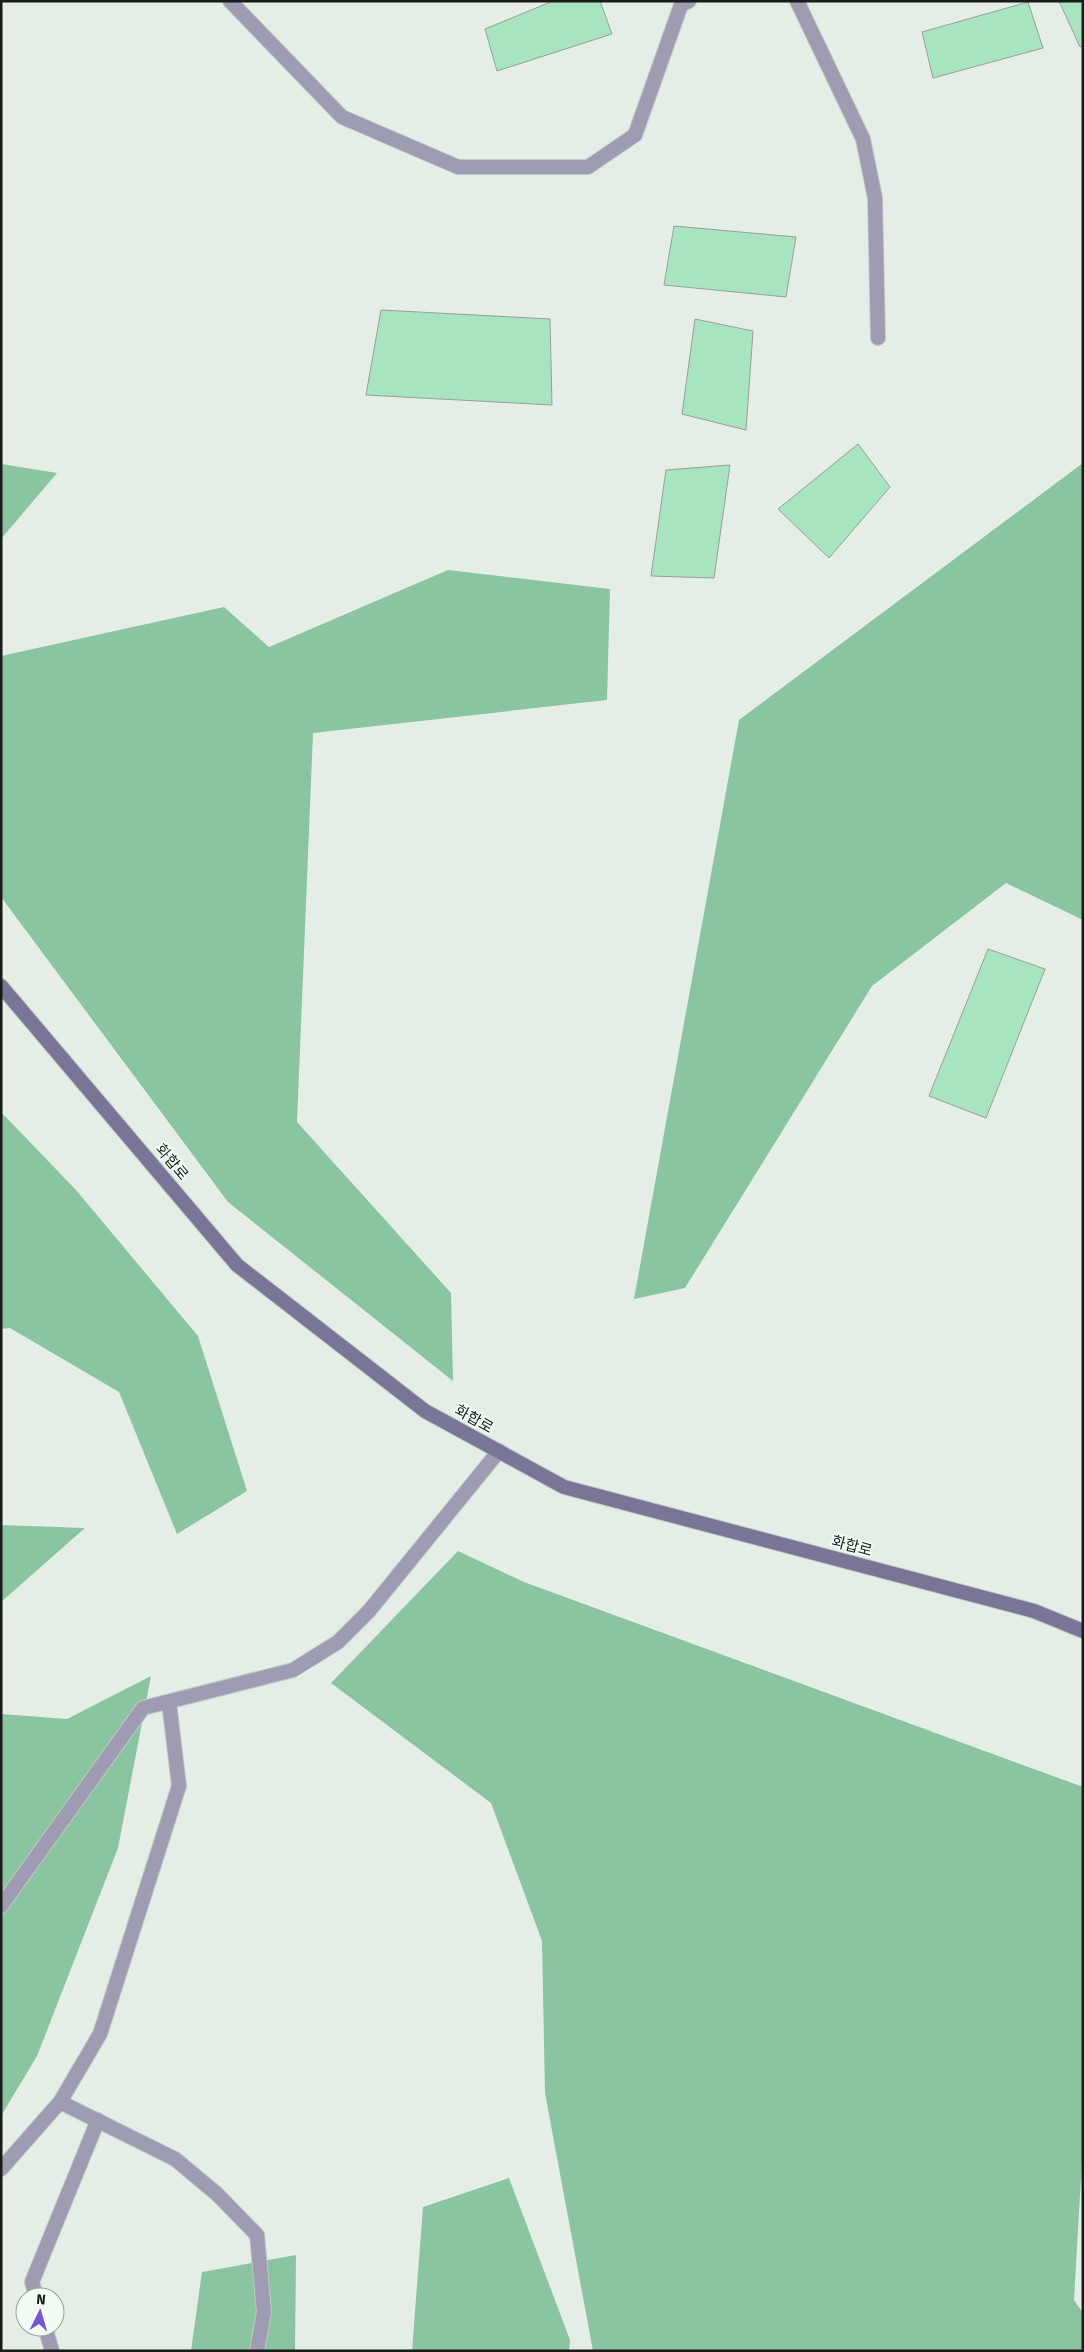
<svg xmlns="http://www.w3.org/2000/svg" width="1084" height="2352" font-family="'Fira Sans','Noto Sans KR',sans-serif">
<rect width="100%" height="100%" fill="#e4eee7"/>
<g fill="#8bc4a1">
<polygon points="1083,463 1083,920 1006,883 872,986 685,1288 634,1299 739,720"/>
<polygon points="1,464 57,473 1,539"/>
<polygon points="448,570 610,589 607,700 313,733 297,1122 451,1293 453,1381 228,1202 1,897 1,656 224,607 269,647"/>
<polygon points="1,1112 76,1190 198,1336 247,1491 177,1534 119,1392 10,1328 1,1329"/>
<polygon points="1,1525 85,1528 1,1602"/>
<polygon points="458,1551 524,1582 1083,1787 1083,2142 1074,2300 1083,2313 1083,2351 593,2351 545,2093 542,1941 491,1803 331,1683"/>
<polygon points="151,1676 118,1848 37,2056 1,2116 1,1714 67,1719"/>
<polygon points="509,2178 570,2340 569,2351 412,2351 423,2207"/>
<polygon points="296,2255 295,2351 191,2351 202,2272"/>
</g>
<g fill="#a9e4c0" stroke="#969f99">
<polygon points="553,1 600,1 612,34 497,71 485,29"/>
<polygon points="1059,1 1083,1 1083,46 1080,47"/>
<polygon points="1028,2 1043,48 933,78 922,32"/>
<polygon points="674,226 796,237 786,297 664,285"/>
<polygon points="381,310 550,319 552,405 366,395"/>
<polygon points="695,319 753,331 746,430 682,414"/>
<polygon points="858,444 890,487 829,558 778,509"/>
<polygon points="730,465 714,578 651,576 666,470"/>
<polygon points="988,949 1045,969 986,1118 929,1096"/>
</g>
<g fill="none" stroke-linecap="round" stroke-linejoin="round">
<g stroke="#bfc8c2" stroke-width="16">
<g id="service">
<polyline points="797,1 863,139 875,198 878,338"/>
<polyline points="1,1906 143,1708 293,1670 338,1642 369,1611 499,1451"/>
<polyline points="60,2102 175,2159 217,2194 257,2235 264,2312 257,2351"/>
<polyline points="1,2169 60,2102 100,2034 179,1786 169,1702"/>
<polyline points="36,2297 32,2282 98,2120"/>
<polyline points="45,2327 52,2351"/>
</g>
</g>
<g stroke="#bfc8c2" stroke-width="16">
<polyline id="minor" points="230,1 342,117 458,167 588,167 635,135 681,5 689,1"/>
</g>
<g stroke="#bfc8c2" stroke-width="16">
<polyline id="secondary" points="1,986 237,1265 425,1411 564,1487 1034,1611 1083,1631"/>
</g>
<use href="#service" stroke="#9e9bb3" stroke-width="14"/>
<use href="#minor" stroke="#9e9bb3" stroke-width="14"/>
<use href="#secondary" stroke="#7a7597" stroke-width="14"/>
</g>
<g text-anchor="middle" stroke-width="4" stroke-linejoin="round" paint-order="stroke">
<g font-size="15" fill="#181b19" stroke="#f1fbf4">
<text transform="translate(172 1162) rotate(50)" y="5">화합로</text>
<text transform="translate(474 1419) rotate(29)" y="5">화합로</text>
<text transform="translate(852 1546) rotate(15)" y="5">화합로</text>
</g>
</g>
<rect width="1084" height="2352" fill="none" stroke="#181b19" stroke-width="5"/>
<g transform="translate(40 2312) rotate(5)"><circle r="24" fill="#f1fbf4" stroke="#9aa19c"/>
<path d="M0-4L9 19L0 12L-9 19Z" fill="#7757d1"/>
<text y="-8" font-size="14" font-weight="bold" text-anchor="middle" fill="#181b19">N</text>
</g>
</svg>
